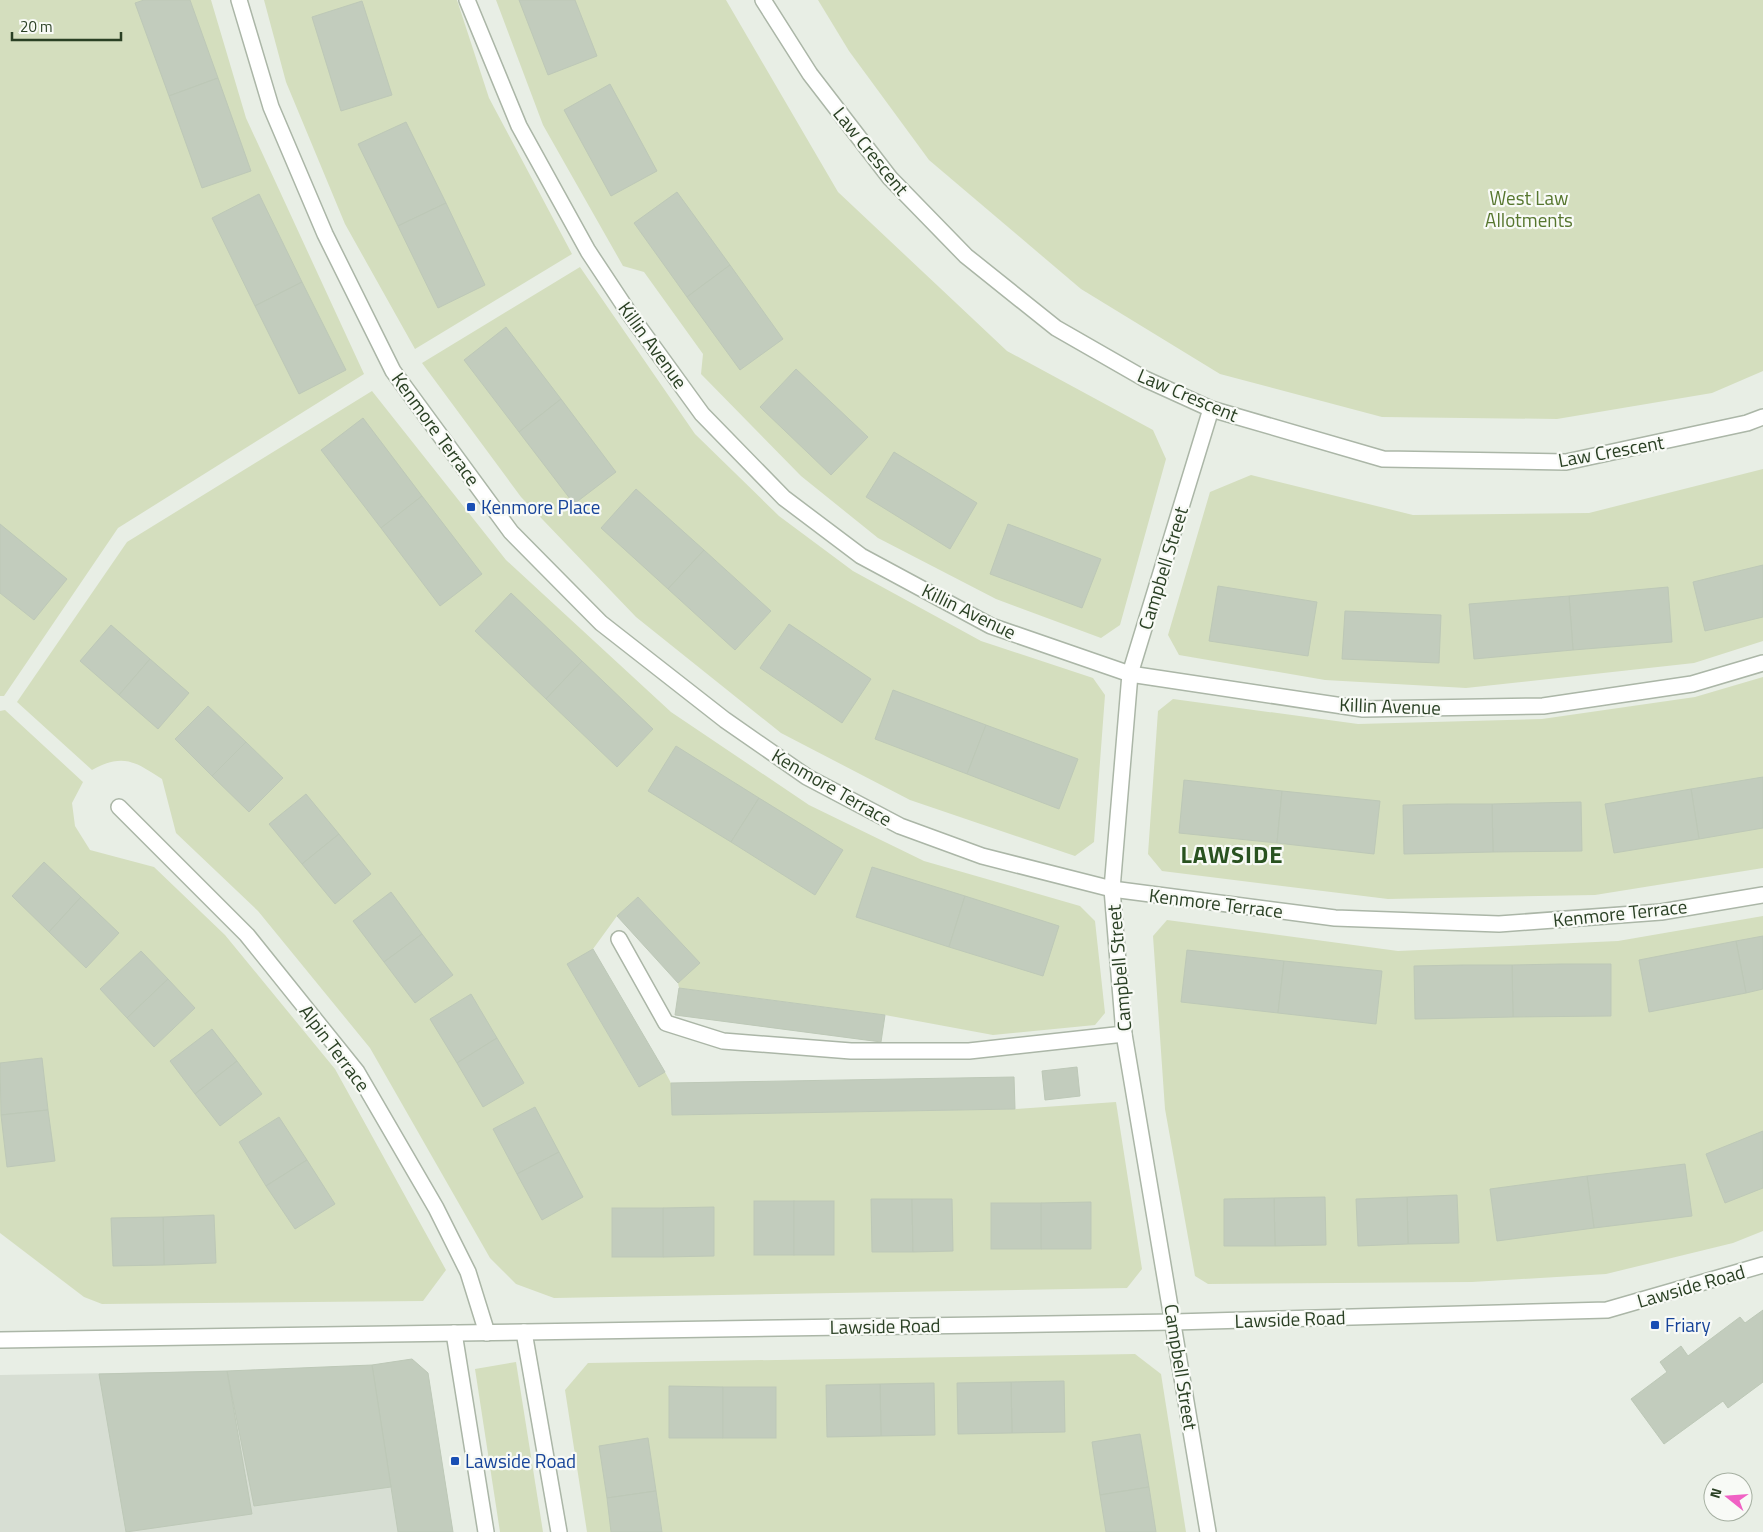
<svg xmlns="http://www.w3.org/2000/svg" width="1763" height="1532" font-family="'Titillium Web',sans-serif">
<rect width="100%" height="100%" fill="#e8eee5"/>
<polygon fill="#d7ded3" points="412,1359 428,1373 453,1532 0,1532 0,1375 227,1371 372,1365"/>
<g fill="#d4debe">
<polygon points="0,0 211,0 246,118 364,374 118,528 4,696 0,696"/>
<polygon points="264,0 457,0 489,98 572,254 415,349 345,224 286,82"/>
<polygon points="496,0 726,0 838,192 1007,351 1153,430 1166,459 1120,625 1101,638 996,599 878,538 801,476 701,374 703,354 644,272 623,266 543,125"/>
<polygon points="818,0 1763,0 1763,371 1712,393 1557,419 1382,417 1220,374 1081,289 929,160 849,51"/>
<polygon points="580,267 695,434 779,516 853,571 981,641 1093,678 1105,695 1094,842 1075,856 910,800 781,733 636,617 521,497 422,363"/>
<path d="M372 391 506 560 671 712 809 805 924 861 1080 906 1095 921 1105 1013 1095 1025 993 1035 885 1015 679 988 678 983 699 963 638 897 617 916 593 949 568 965 638 1086 665 1072 671 1083 672 1115 1015 1109 1116 1102 1142 1269 1127 1288 554 1298 516 1284 490 1258 370 1048 258 911 176 833 162 779C134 761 123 753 92 770L17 702 127 542Z"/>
<polygon points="1763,469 1763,641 1694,663 1466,688 1325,680 1179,655 1168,635 1210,492 1251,475 1413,515 1589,513"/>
<polygon points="1763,677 1763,868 1595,895 1388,899 1162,871 1148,854 1158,711 1173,699 1358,724 1542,719 1695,697"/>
<polygon points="5,710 83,782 72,803 75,826 90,850 154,867 225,935 335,1069 446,1270 423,1301 102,1304 84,1297 0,1233 0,711"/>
<polygon points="1763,916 1763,1231 1733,1243 1606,1274 1472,1282 1208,1284 1195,1276 1165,1109 1153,936 1167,920 1398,951 1618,941"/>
<polygon points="1135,1354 1161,1374 1186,1532 587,1532 565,1390 588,1363"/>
<polygon points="516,1362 543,1532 500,1532 475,1369"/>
</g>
<g fill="#c2ccbd" stroke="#bdc8b7">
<polygon points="144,0 190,0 218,78 169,96 135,3"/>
<polygon points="519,0 575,0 597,56 548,75"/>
<polygon points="362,1 392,95 341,111 312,17"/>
<polygon points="218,78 251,171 202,188 169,96"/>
<polygon points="610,84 657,171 611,196 564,110"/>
<polygon points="406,122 446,203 398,226 358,144"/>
<polygon points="677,192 730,265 687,297 634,223"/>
<polygon points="259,194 302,282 255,306 212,218"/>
<polygon points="446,203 485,285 438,308 398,226"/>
<polygon points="730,265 783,339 740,370 687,297"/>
<polygon points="302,282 346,370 299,394 255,306"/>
<polygon points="506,327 561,399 519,432 464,360"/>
<polygon points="796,369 868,437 831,475 760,407"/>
<polygon points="561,399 616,472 574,504 519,432"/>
<polygon points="363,418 422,496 381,528 321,450"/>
<polygon points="894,452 977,503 950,549 866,497"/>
<polygon points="636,489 704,550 668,589 601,528"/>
<polygon points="422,496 482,574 440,606 381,528"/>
<polygon points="0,524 67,579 34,620 0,593"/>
<polygon points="1008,524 1101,559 1082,608 990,574"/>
<polygon points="704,550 771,611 735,650 668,589"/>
<polygon points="1763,565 1763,617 1705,631 1693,582"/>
<polygon points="1218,586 1317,602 1308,656 1209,641"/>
<polygon points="1668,587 1672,642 1573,650 1569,596"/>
<polygon points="511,593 582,661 546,699 475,631"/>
<polygon points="1569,596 1573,650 1474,659 1469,604"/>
<polygon points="1345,611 1441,615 1439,663 1342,659"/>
<polygon points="789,624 871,679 842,723 760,668"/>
<polygon points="111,625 150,659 119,695 80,661"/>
<polygon points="150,659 189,693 158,729 119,695"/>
<polygon points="582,661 653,729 617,767 546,699"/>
<polygon points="893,690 986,725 967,774 875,739"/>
<polygon points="208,706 246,742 212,776 175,739"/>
<polygon points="986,725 1078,759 1059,809 967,774"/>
<polygon points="246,742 283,778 249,812 212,776"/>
<polygon points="676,746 759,798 731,842 648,791"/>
<polygon points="1763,777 1763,828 1699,839 1691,789"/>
<polygon points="1184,780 1282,791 1277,843 1179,833"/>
<polygon points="1691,789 1699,839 1614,853 1605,804"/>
<polygon points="1282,791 1380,801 1374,854 1277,843"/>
<polygon points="306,794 339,834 302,864 269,824"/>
<polygon points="759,798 843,850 815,895 731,842"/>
<polygon points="1581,802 1582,851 1493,852 1492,804"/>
<polygon points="1448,804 1492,804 1493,852 1404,854 1403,805"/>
<polygon points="339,834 371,874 335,904 302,864"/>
<polygon points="44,862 81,897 49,932 12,896"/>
<polygon points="872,867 965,896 949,947 856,917"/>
<polygon points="391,892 422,934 384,962 353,921"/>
<polygon points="965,896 1059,926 1043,976 949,947"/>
<polygon points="81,897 119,933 86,968 49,932"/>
<polygon points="638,897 700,963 678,983 617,916"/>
<polygon points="422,934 453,975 415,1003 384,962"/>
<polygon points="1763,936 1763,989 1746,993 1736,941"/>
<polygon points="1736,941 1746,993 1649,1012 1639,960"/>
<polygon points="593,949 665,1072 639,1087 567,964"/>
<polygon points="1187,950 1284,961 1278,1013 1181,1002"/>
<polygon points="141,951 168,979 127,1018 100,989"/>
<polygon points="1284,961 1382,971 1376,1024 1278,1013"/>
<polygon points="1561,964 1611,964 1611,1016 1513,1017 1512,965"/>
<polygon points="1463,965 1512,965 1513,1017 1415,1019 1414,966"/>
<polygon points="168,979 195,1008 154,1047 127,1018"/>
<polygon points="679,988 885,1015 881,1042 675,1015"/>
<polygon points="471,994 497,1038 457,1063 430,1019"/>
<polygon points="212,1029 237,1061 195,1094 170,1061"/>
<polygon points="497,1038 524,1083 483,1107 457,1063"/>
<polygon points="42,1058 48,1110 1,1115 0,1063"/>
<polygon points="237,1061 262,1094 220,1126 195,1094"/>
<polygon points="1077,1067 1080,1096 1045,1100 1042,1071"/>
<polygon points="1014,1077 1015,1109 672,1115 671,1083"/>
<polygon points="535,1107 559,1152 517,1174 493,1129"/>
<polygon points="48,1110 55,1161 7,1167 1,1115"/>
<polygon points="279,1117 307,1160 266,1186 239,1142"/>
<polygon points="1763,1131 1763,1188 1725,1203 1706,1154"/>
<polygon points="559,1152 583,1197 542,1220 517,1174"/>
<polygon points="307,1160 335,1204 295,1229 266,1186"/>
<polygon points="1685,1164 1692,1216 1594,1228 1587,1176"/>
<polygon points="1587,1176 1594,1228 1497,1241 1490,1189"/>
<polygon points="1457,1195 1459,1243 1408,1244 1407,1197"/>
<polygon points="1325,1197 1326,1245 1275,1246 1274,1198"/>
<polygon points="1407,1197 1408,1244 1358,1246 1356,1199"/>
<polygon points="1274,1198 1275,1246 1224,1246 1224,1199"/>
<polygon points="871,1199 912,1199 913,1252 872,1252"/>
<polygon points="912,1199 952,1199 953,1251 913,1252"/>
<rect x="754" y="1201" width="40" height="54"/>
<rect x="794" y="1201" width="40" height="54"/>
<polygon points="1091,1202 1091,1249 1041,1249 1041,1203"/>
<rect x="991" y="1203" width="50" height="46"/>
<polygon points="714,1207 714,1256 663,1257 663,1208"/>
<rect x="612" y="1208" width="51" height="49"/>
<polygon points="214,1215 216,1263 164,1265 163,1217"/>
<polygon points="163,1217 164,1265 113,1266 111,1218"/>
<polygon points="1763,1310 1763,1382 1728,1408 1723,1401 1664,1444 1631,1399 1667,1372 1660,1362 1681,1346 1688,1356 1740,1317 1745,1323"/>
<polygon points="412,1359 428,1373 453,1532 398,1532 372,1365"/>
<polygon points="372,1365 391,1487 254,1506 227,1371"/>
<polygon points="227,1371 252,1514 126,1532 99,1374"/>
<polygon points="1064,1381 1065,1432 1012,1433 1011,1382"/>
<polygon points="1011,1382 1012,1433 958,1434 957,1383"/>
<polygon points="934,1383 935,1435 881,1436 880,1384"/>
<polygon points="880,1384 881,1436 827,1437 826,1385"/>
<polygon points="669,1386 723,1387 723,1438 669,1438"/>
<rect x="723" y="1387" width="53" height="51"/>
<polygon points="1140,1434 1149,1487 1100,1495 1092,1442"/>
<polygon points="648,1438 656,1491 607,1498 599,1446"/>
<polygon points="1149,1487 1156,1532 1106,1532 1100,1495"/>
<polygon points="656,1491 662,1532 611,1532 607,1498"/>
</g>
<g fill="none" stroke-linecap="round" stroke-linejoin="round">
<g stroke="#abb6a7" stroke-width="18">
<g id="minor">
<polyline points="239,0 271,107 325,234 393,371 511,532 601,623 725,720 807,777 900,826 982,856 1112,889 1335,918 1499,924 1661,912 1763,895"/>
<polyline points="467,0 519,126 588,251 631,316 702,414 784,498 861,556 991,626 1130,674 1363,709 1543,706 1692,684 1763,663"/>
<polyline points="763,0 810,74 890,178 966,256 1056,328 1145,379 1211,409 1383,459 1566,462 1747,423 1763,417"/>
<polyline points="119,807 247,935 357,1072 436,1208 468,1272 487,1333"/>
<polyline points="619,939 666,1023 723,1041 851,1051 969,1051 1124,1034"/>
<polyline points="524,1332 559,1532"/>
<polyline points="454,1333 486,1532"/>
<polyline points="0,1340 1174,1322 1607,1310 1763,1265"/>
<polyline points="1208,1532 1124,1034 1112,889 1130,674 1211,409"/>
</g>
</g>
<use href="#minor" stroke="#fff" stroke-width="15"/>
</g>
<g fill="#1a4fb4" stroke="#f8faf6" stroke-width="2">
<rect x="466" y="502" width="10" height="10" rx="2.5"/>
<rect x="1650" y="1320" width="10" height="10" rx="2.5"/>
<rect x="450" y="1456" width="10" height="10" rx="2.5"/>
</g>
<g text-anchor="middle" stroke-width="4.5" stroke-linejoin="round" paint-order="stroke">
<g font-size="19" fill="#2a4024" stroke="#f8faf6">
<text transform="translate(871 151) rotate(51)" y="7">Law Crescent</text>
<text transform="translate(653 345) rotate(54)" y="7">Killin Avenue</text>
<text transform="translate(1188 395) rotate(23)" y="7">Law Crescent</text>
<text transform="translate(436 429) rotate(54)" y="7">Kenmore Terrace</text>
<text transform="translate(1611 451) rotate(-10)" y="7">Law Crescent</text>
<text transform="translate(1163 568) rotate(-73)" y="7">Campbell Street</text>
<text transform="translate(969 611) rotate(26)" y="7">Killin Avenue</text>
<text transform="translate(1390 706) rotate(2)" y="7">Killin Avenue</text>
<text transform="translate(832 787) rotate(30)" y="7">Kenmore Terrace</text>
<text transform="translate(1216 903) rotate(7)" y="7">Kenmore Terrace</text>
<text transform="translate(1620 913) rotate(-6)" y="7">Kenmore Terrace</text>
<text transform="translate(1119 968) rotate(-95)" y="7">Campbell Street</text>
<text transform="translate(335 1048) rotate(53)" y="7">Alpin Terrace</text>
<text transform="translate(1691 1286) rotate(-16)" y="7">Lawside Road</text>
<text transform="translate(1290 1319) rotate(-2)" y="7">Lawside Road</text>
<text transform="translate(885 1326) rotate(-1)" y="7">Lawside Road</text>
<text transform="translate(1181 1367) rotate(81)" y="7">Campbell Street</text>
</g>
<g font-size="19" fill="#56762e" stroke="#f8faf6">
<text x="1529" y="205">West Law<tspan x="1529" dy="22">Allotments</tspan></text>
</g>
<g font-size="19" fill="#164399" stroke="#f8faf6" text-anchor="start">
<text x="481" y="514">Kenmore Place</text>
<text x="1665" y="1332">Friary</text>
<text x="465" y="1468">Lawside Road</text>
</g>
<g font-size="24" font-weight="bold" letter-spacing="1" fill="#295220" stroke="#f8faf6">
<text x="1232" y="863">LAWSIDE</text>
</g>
</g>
<g transform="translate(1728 1497) rotate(287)"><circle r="24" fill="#f8faf6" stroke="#a6b0a2"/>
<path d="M0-4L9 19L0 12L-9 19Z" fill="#f061c4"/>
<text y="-8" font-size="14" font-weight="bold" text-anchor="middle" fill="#2a4024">N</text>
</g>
<path d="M12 32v8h109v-8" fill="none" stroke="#2a4024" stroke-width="2.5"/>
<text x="20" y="32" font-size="15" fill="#2a4024" stroke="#f8faf6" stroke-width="4" paint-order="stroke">20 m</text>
</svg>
